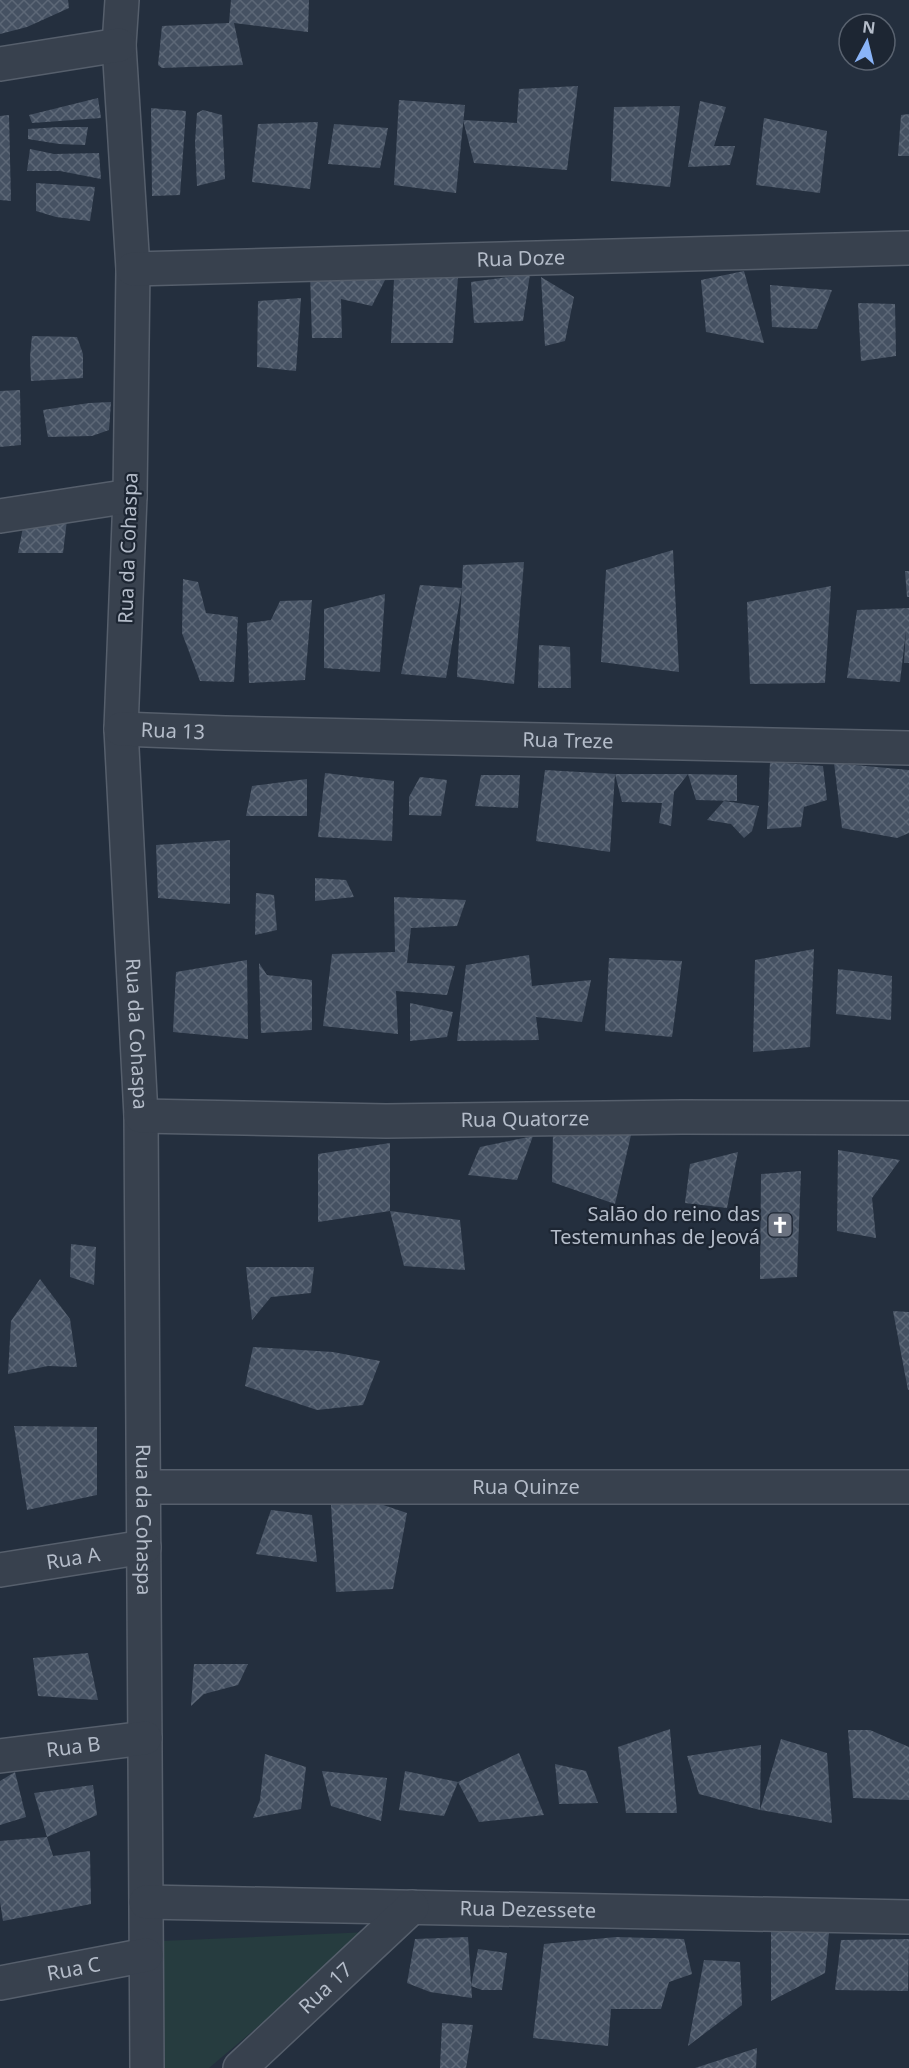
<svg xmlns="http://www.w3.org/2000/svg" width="909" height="2068" font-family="'Noto Sans',sans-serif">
<defs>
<pattern id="building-cross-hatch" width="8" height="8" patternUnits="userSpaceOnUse" patternTransform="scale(1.5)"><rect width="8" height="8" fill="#455162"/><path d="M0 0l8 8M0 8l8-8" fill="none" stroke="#5d6877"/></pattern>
</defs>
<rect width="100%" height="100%" fill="#242f3e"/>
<polygon fill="#263c3f" points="370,1932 209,2068 165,2068 161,1941"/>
<g fill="url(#building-cross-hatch)">
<polygon points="0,0 68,0 69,8 27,27 0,34"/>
<polygon points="231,0 309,0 308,32 234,23 243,65 162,68 158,65 162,26 229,23"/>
<polygon points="578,86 567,170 474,163 463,120 517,123 519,89"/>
<polygon points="98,98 101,118 32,123 29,115"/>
<polygon points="399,100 465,105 456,193 394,185"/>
<polygon points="700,101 726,107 714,146 735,146 730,165 688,167"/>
<polygon points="680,106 670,187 611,181 614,107"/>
<polygon points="151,108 186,111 180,195 152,196"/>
<polygon points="203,110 222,115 225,179 197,186 195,142 197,113"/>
<polygon points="909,114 909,156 898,156 901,115"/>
<polygon points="9,115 11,201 0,200 0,116"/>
<polygon points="764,118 827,131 820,193 756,185"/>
<polygon points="318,122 310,189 252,182 258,124"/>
<polygon points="334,124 388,128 380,168 328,164"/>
<polygon points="59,127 88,127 85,145 59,144 28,139 28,129"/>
<polygon points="30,149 54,154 99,153 101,179 60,171 27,171"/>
<polygon points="36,183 95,187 90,221 56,217 36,211"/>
<polygon points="390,270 372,306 341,299 342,338 312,338 310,272"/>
<polygon points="744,271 764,343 706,332 701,280"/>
<polygon points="530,274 523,321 474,323 471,282"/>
<polygon points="458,277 453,343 391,343 394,279"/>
<polygon points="541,277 574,297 565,341 545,346"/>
<polygon points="770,285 832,290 817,329 772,327"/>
<polygon points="301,298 296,371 257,367 258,301"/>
<polygon points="858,303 895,304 896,356 861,361"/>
<polygon points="32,336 77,337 83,354 83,378 31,381 30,357"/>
<polygon points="20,390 21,445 0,447 0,391"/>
<polygon points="111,402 109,430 92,436 48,437 43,410 89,403"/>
<polygon points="26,512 67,520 63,553 18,553"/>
<polygon points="673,550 679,672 601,662 606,570"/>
<polygon points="524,562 514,684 457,677 463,565"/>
<polygon points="905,571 909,571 909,597 907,597"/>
<polygon points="183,579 198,582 206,613 238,617 234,682 200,681 182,633"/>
<polygon points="420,585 462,588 446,678 401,674"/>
<polygon points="831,586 825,683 750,684 747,602"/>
<polygon points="385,594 380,672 324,668 324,609"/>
<polygon points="312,600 305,680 249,683 247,623 271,620 280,601"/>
<polygon points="909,608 909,663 904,663 906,630 900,682 847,678 857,610"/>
<polygon points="539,645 570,647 571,688 538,688"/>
<polygon points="770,762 823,766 827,800 804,807 801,827 767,829"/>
<polygon points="834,763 909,770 909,833 897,838 842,828"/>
<polygon points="545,770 615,774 688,774 674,792 671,826 659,823 662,803 622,802 615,774 610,852 536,841"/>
<polygon points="325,773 394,781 392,841 318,837"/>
<polygon points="688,774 737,775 737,801 696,800"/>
<polygon points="481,775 520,775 518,808 475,806"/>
<polygon points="420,777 447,780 441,816 409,815 409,797"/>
<polygon points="307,779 307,816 246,816 252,786"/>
<polygon points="724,801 759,806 752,831 744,838 731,824 707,820"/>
<polygon points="230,840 230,904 158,898 156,845"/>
<polygon points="315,878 346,880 354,897 315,901"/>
<polygon points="256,893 274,895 277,930 255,935"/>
<polygon points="394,897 466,900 457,926 411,928 407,963 455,966 447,995 396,991 398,1034 323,1026 332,954 395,952"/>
<polygon points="814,949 810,1047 753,1052 755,960"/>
<polygon points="529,955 532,986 591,980 582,1022 536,1017 539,1040 457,1041 466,965"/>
<polygon points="609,958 682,961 672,1037 605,1031"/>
<polygon points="247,960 248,1039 173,1032 176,972"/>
<polygon points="259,963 267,975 312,980 312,1030 261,1033"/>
<polygon points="838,969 892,976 891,1020 836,1014"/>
<polygon points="410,1003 453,1012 447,1037 410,1041"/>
<polygon points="553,1132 631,1135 615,1204 552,1182"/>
<polygon points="533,1136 517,1180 468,1175 480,1147"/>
<polygon points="390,1143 390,1211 318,1222 318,1154"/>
<polygon points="838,1150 900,1160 872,1198 876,1238 837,1231"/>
<polygon points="738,1152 727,1208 685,1203 690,1164"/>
<polygon points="801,1171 797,1277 760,1279 761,1174"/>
<polygon points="390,1211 460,1220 465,1270 404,1266"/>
<polygon points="71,1244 96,1247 94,1285 70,1277"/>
<polygon points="246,1267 314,1267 311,1293 271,1297 252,1320"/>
<polygon points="40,1279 70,1319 77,1367 48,1366 8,1374 11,1321"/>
<polygon points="893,1311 909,1312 909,1390 908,1390"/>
<polygon points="253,1347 333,1352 380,1361 363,1405 317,1410 245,1386"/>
<polygon points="14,1426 97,1427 97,1495 27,1510"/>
<polygon points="330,1487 407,1513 393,1589 336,1592"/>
<polygon points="271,1510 312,1515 317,1562 256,1554"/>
<polygon points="88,1653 98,1700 38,1696 33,1658"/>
<polygon points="194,1664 248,1664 238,1685 204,1694 191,1706"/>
<polygon points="670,1729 677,1813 626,1813 618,1747"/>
<polygon points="848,1730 870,1730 909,1747 909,1800 853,1798"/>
<polygon points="781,1739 827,1753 832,1823 760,1810 699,1794 687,1756 761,1745 760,1810"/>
<polygon points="519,1753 544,1815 479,1822 458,1782"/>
<polygon points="265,1754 306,1767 301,1809 253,1818 260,1800"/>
<polygon points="555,1764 586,1771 598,1803 559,1804"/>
<polygon points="322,1771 387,1778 381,1821 331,1806"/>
<polygon points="405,1771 458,1782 444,1816 399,1810"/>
<polygon points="15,1772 26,1817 0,1825 0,1781"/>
<polygon points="93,1785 97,1815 47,1837 34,1793"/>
<polygon points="47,1837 53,1856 90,1851 91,1904 3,1921 0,1902 0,1841"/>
<polygon points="771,1926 829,1933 825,1973 771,2001"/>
<polygon points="468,1937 472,1998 430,1992 407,1983 415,1939"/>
<polygon points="616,1937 684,1939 692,1974 669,1982 661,2009 611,2009 608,2046 533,2038 544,1944"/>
<polygon points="909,1939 908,1991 835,1990 841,1940"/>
<polygon points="478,1949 507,1953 502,1990 482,1990 471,1986"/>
<polygon points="704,1960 740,1962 742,2005 688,2046"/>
<polygon points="442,2023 473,2025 466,2068 440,2068"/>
<polygon points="757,2048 756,2068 695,2068"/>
</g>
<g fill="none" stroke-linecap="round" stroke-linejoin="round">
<g stroke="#565f6c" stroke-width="36">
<g id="minor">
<path id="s1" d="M122 0 119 45 133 269 130 496 121 729 141 1116 147 2068"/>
<polyline points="0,64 119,45"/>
<path id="s2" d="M133 269 909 248"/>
<polyline points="0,516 130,496"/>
<path id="s3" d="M121 729 225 733 909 748"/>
<path id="s4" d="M141 1116 386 1121 682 1117 909 1118"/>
<path id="s5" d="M144 1487H909"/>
<path id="s6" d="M0 1570 144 1547"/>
<path id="s7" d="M0 1756 145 1738"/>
<path id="s8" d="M146 1902 909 1917"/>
<path id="s9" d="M0 1983 146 1955"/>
<path id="s10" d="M240 2068 412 1907"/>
</g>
</g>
<use href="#minor" stroke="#38414e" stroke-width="33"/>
</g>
<defs>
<g id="church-square" transform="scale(1.35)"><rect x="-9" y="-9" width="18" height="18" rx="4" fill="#6b7280" stroke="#1d2633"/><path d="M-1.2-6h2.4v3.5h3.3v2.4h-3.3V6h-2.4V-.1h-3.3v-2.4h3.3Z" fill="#fff"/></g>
</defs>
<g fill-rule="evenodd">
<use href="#church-square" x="780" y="1225"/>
</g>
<g text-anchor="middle" stroke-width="4.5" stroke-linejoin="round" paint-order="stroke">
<g font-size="20" fill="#b4bcc9" stroke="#1d2633">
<text dy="7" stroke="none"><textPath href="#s2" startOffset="388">Rua Doze</textPath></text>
<text transform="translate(128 548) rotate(-88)" y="7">Rua da Cohaspa</text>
<text dy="7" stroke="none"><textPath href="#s3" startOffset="52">Rua 13</textPath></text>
<text dy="7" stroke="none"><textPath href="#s3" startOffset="447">Rua Treze</textPath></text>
<text dy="7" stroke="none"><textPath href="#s1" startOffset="1035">Rua da Cohaspa</textPath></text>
<text dy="7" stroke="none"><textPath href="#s4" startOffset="384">Rua Quatorze</textPath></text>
<text dy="7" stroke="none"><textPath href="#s5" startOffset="382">Rua Quinze</textPath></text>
<text dy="7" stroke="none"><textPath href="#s1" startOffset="1521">Rua da Cohaspa</textPath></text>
<text dy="7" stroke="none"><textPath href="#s6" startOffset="74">Rua A</textPath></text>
<text dy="7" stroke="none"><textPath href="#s7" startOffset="74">Rua B</textPath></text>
<text dy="7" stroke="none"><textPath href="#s8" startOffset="382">Rua Dezessete</textPath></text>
<text dy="7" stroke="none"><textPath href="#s9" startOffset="75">Rua C</textPath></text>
<text dy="7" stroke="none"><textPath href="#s10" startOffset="117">Rua 17</textPath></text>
</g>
<g font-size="20" fill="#b4bcc9" stroke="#1d2633" text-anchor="end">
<text x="760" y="1221">Salão do reino das<tspan x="760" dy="23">Testemunhas de Jeová</tspan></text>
</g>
</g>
<g transform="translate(867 42) rotate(7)"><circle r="28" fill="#1d2633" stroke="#59626f" stroke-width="1.5"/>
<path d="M0-4.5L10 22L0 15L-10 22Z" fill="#8ab4f8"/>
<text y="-9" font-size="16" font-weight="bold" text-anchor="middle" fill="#b4bcc9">N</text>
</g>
</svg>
